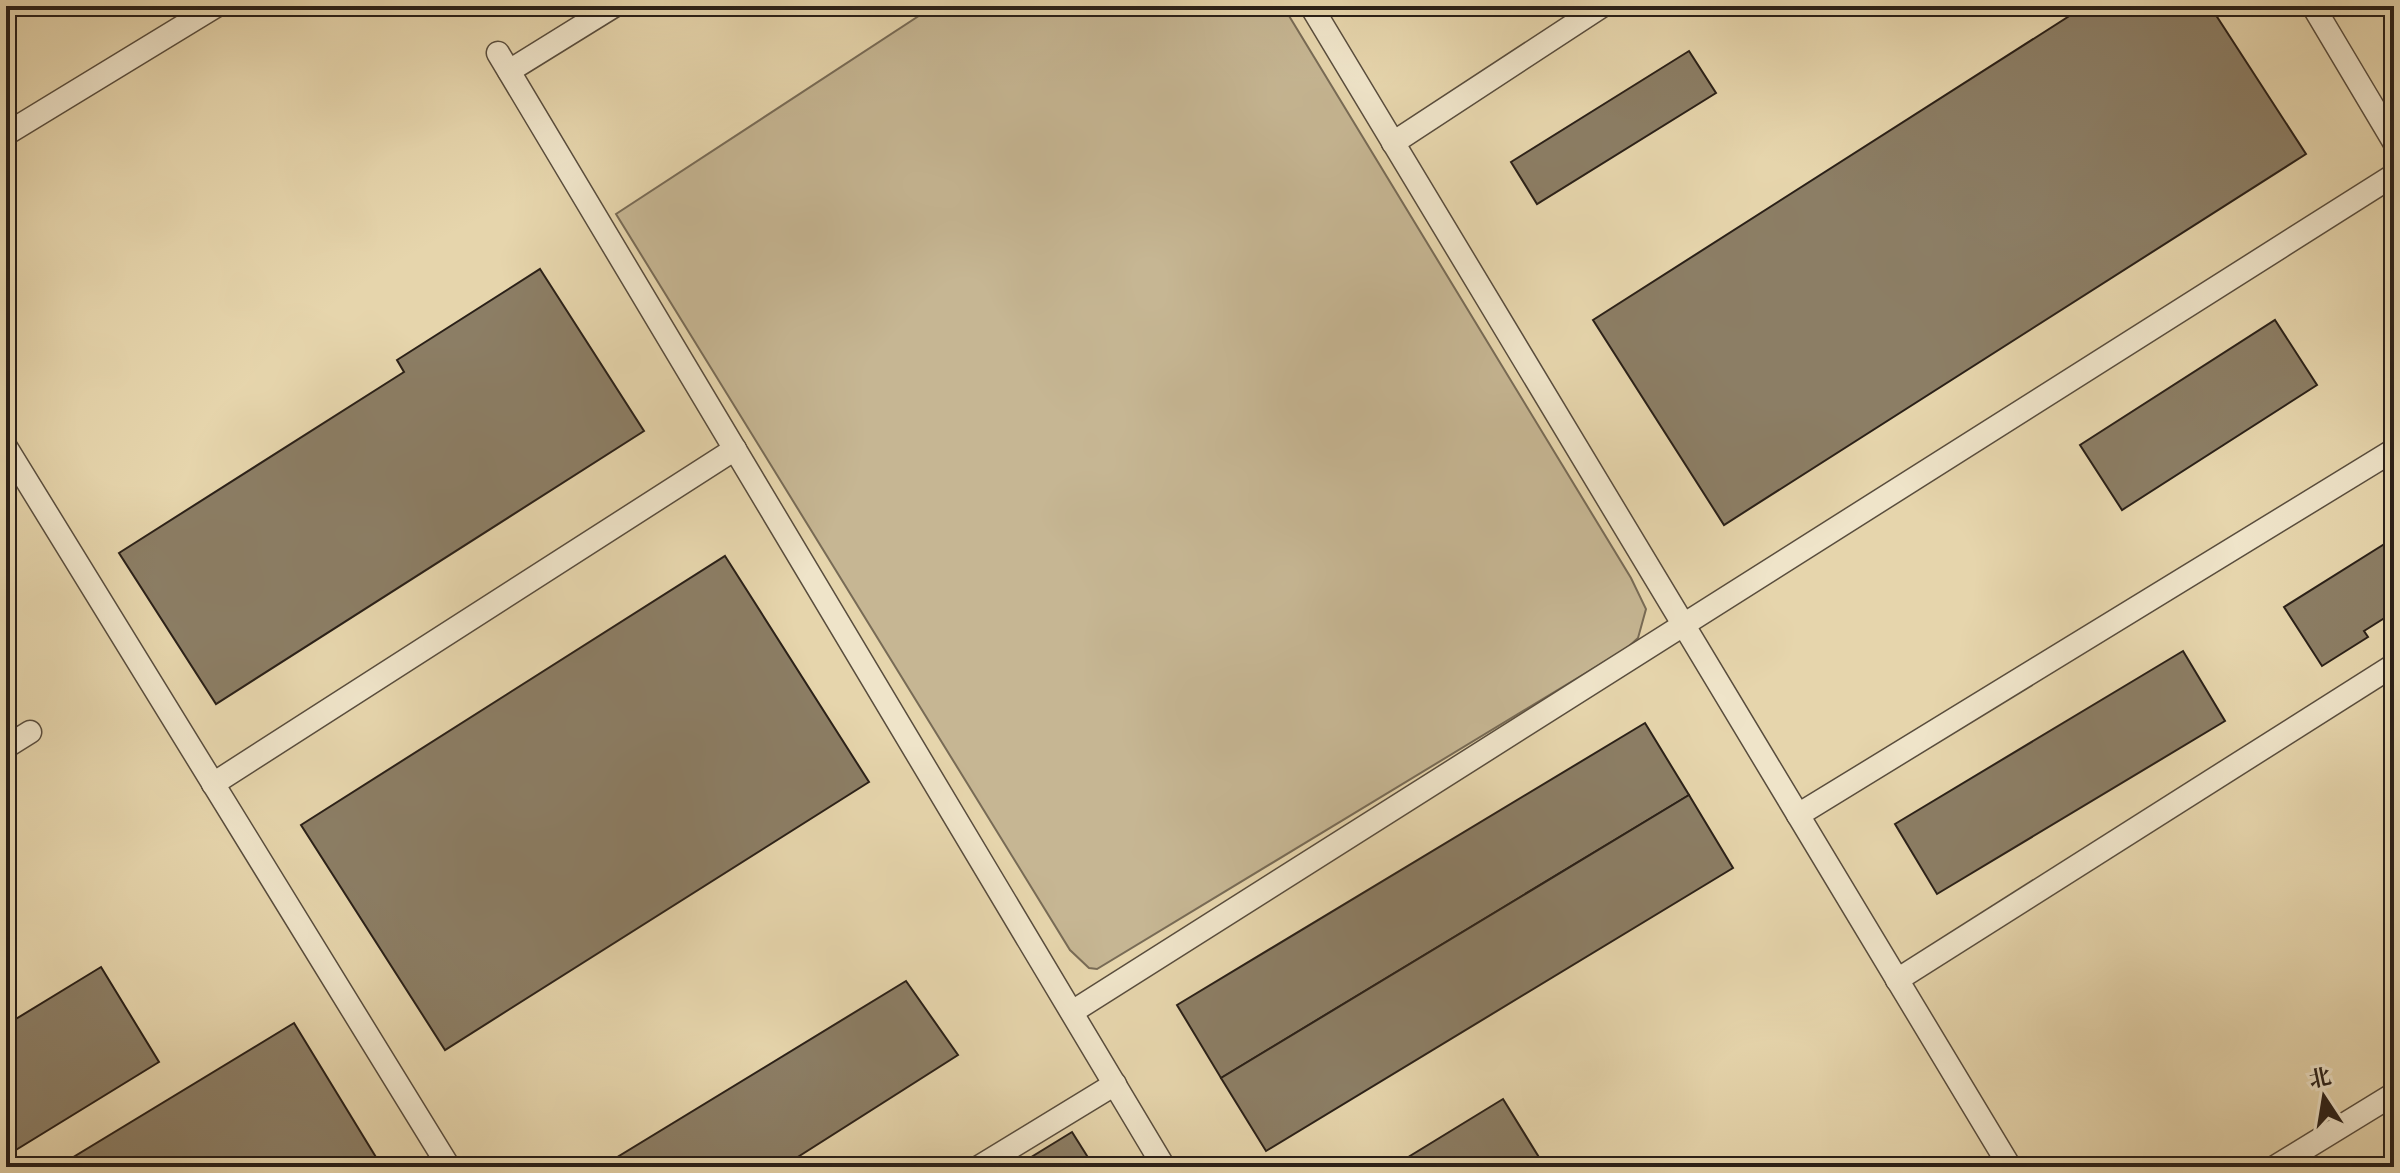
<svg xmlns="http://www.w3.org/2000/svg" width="2400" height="1173" font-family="'IM FELL Great Primer','Noto Serif SC',serif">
<rect width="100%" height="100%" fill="#e6d5ac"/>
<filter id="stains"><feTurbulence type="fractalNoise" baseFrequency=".0025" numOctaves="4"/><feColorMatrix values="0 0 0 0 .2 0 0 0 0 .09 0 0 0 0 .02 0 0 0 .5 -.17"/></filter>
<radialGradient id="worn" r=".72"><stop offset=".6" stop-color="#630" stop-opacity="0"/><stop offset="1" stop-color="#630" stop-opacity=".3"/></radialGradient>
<polygon fill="#c6b693" stroke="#786b56" stroke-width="2" points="934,6 1283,6 1631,578 1646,609 1638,638 1627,648 1097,969 1089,968 1070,950 616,214"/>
<g fill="#8c7e65" stroke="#2a2018" stroke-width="2">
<polygon points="2085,6 2210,6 2306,154 1724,525 1593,320"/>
<polygon points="1689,51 1716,93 1537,204 1511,162"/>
<polygon points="540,269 644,431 216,704 119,553 404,372 397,360"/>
<polygon points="2275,320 2317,385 2122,510 2080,445"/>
<polygon points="2394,538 2394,612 2364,631 2368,637 2322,666 2284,607"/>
<polygon points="725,556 869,782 445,1050 301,825"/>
<polygon points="2183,651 2225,721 1937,894 1895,824"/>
<polygon points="1645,723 1689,795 1221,1078 1177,1005"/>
<polygon points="1689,795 1733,868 1266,1151 1221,1078"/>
<polygon points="101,967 159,1062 6,1156 6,1025"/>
<polygon points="906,981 958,1055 782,1167 601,1167"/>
<polygon points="294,1023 382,1167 57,1167"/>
<polygon points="1503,1099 1545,1167 1392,1167"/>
<polygon points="1072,1132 1094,1167 1015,1167"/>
</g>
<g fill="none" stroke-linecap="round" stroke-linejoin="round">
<g stroke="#594d3d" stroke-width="25">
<g id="lane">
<polyline points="1311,6 2010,1167"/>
<polyline points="2313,6 2394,142"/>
<polyline points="498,53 1164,1167"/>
<polyline points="509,71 614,6"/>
<polyline points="6,134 216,6"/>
<polyline points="1393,143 1602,6"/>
<polyline points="6,447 449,1167"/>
<polyline points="6,747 30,732"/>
<polyline points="213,784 735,449"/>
<polyline points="1798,815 2394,450"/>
<polyline points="1897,980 2394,665"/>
<polyline points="1072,1012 2394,175"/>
<polyline points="979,1167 1115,1084"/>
<polyline points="2275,1167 2394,1094"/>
</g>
</g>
<use href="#lane" stroke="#efe4c9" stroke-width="22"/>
</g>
<rect width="2400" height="1173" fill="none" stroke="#e6d5ac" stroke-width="32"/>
<rect x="8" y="8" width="2384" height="1157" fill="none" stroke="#2a2018" stroke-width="4"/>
<rect x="16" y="16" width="2368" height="1141" fill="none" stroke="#2a2018" stroke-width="2"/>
<g transform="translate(2324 1097) rotate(348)" stroke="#efe4c9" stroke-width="6" paint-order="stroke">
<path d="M0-6L14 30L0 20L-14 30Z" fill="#2a2018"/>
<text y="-12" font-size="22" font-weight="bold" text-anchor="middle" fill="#2a2018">北</text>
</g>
<rect width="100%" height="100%" filter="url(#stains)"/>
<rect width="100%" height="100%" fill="url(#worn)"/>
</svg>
